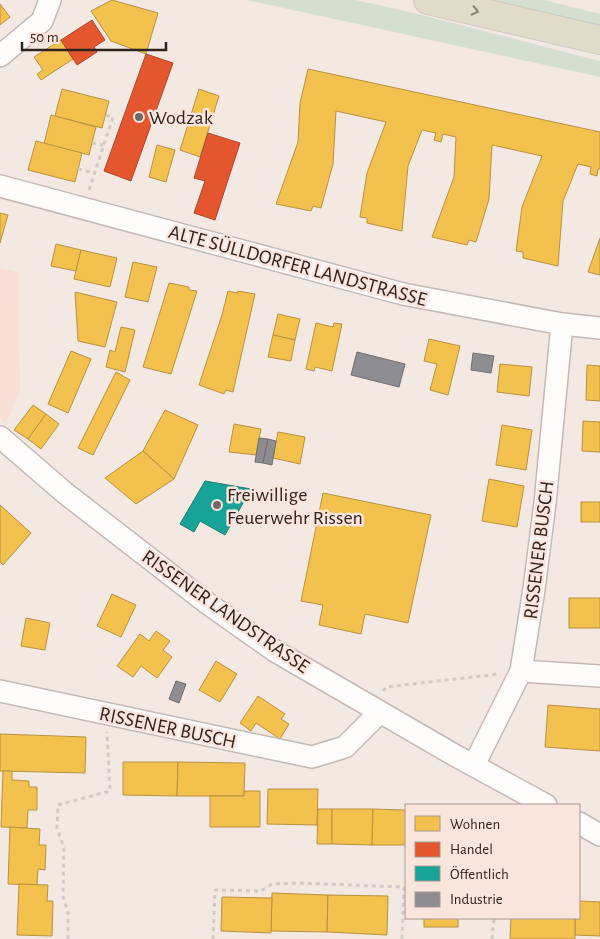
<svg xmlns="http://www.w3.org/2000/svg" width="600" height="939" font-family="'Alegreya Sans',sans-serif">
<rect width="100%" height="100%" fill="#f4e8e3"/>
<polygon fill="#f7dfd6" points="0,268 18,272 20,390 6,424 0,418"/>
<g fill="#d4dfd2">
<polygon points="247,0 356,0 418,14 600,61 600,77"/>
<polygon points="489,0 544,0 600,14 600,25"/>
</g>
<g fill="#f2c14e" stroke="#b89240">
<polygon points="112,0 158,13 146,54 111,41 91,11"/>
<polygon points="0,4 10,17 0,25"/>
<polygon points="61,40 73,59 41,80 37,74 43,70 34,57"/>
<polygon points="308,69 600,132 600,169 598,169 597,176 590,174 591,167 578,164 563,201 558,266 523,258 523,252 516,251 522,207 542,156 492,145 489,199 476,242 469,240 467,245 432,237 454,177 456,137 443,134 441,142 434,140 436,133 422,130 408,166 402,231 367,223 367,218 360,217 367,173 386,122 336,111 333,164 321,208 313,206 311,211 276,204 298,142 300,103"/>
<polygon points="62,89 109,101 102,128 55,116"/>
<polygon points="199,89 219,96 200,157 180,150"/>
<polygon points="51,115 96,127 89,155 44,144"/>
<polygon points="36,141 82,153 75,182 28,170"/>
<polygon points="157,145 175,150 166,182 149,177"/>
<polygon points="0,213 8,215 0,243"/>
<polygon points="600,238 600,275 588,272"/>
<polygon points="56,244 81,250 76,271 51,266"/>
<polygon points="81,250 117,258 110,287 74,279"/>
<polygon points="133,262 157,267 148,302 125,297"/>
<polygon points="169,283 189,287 189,290 197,291 171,374 143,367"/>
<polygon points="228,291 237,293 238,291 255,294 233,392 226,390 224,394 199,385 222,315"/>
<polygon points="75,292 117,302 105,347 78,341"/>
<polygon points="278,314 300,319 295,340 273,335"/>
<polygon points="316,323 333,327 334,323 342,324 332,371 315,367 314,371 306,369"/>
<polygon points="121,327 135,330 125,372 106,367 110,350 115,352"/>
<polygon points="273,335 295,340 291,361 268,357"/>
<polygon points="429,339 460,346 448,395 430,390 437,364 424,361"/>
<polygon points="71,351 91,359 68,413 48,404"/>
<polygon points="500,364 532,367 529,396 497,392"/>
<polygon points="587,365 600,366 600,401 586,400"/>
<polygon points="116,372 130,380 93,455 78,448"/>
<polygon points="33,405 46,414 28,439 14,430"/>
<polygon points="165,410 198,425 174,479 143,451"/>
<polygon points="46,414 59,424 41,449 28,439"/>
<polygon points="583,421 600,422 600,452 582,451"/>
<polygon points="234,424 261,429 256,455 229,452"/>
<polygon points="502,425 532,430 526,470 496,465"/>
<polygon points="278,432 305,437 300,464 273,458"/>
<polygon points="143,451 174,479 136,504 105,478"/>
<polygon points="489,479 524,486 517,527 482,521"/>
<polygon points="323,493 431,515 408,623 365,614 361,634 319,625 323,605 301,601"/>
<rect x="581" y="502" width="19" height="20"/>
<polygon points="0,505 31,533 3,565 0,562"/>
<polygon points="112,594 136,605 121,637 97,626"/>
<rect x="569" y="598" width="31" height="30"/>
<polygon points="26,618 50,623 45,650 21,646"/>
<polygon points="156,631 170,641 163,650 172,657 157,678 141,666 133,677 117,666 140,634 149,641"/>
<polygon points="216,661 237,674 220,702 199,690"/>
<polygon points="258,696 285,714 281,719 289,724 280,739 256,723 251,731 240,723"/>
<polygon points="548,705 600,709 600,751 545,747"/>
<polygon points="0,734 86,737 85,773 0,771"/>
<polygon points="123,762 178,762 177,796 123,795"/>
<polygon points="178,762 245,763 244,796 177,796"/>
<polygon points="3,771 12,771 12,780 29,781 29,787 37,787 37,810 28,810 27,828 1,827"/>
<polygon points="268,789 318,789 317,825 267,824"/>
<polygon points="244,791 260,791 260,827 210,827 210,796 244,796"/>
<polygon points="318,809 332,809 332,844 317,844"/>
<polygon points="332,809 373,809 372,845 332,844"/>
<polygon points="373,809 406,810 406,845 372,845"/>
<polygon points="10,827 40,829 39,845 46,845 45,870 38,869 37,885 8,884"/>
<polygon points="19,884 48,885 47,901 53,901 52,936 17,935"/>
<polygon points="272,893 328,895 327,932 271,931"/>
<polygon points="328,895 388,896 387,935 327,932"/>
<polygon points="222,897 272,898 271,933 221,931"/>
<polygon points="579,901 600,902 600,936 575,935 575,918 579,918"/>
<rect x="424" y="918" width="34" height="9"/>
<polygon points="511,918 575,918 575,939 510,939"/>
</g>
<g fill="#e4572e" stroke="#ae4729">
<polygon points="92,20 105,40 94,47 97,52 77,65 61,40"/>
<polygon points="146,54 173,63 131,181 104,171"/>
<polygon points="208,133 240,143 215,220 194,213 205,181 194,178"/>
</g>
<polygon fill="#17a398" stroke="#1e7d73" points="205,481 251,489 225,535 200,521 194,532 180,524"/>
<g fill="#8d8d92" stroke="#716d6f">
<polygon points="357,352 405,364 399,387 351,375"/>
<polygon points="473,353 494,356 491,373 471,370"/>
<polygon points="259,438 268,439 263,463 255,462"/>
<polygon points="268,439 276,441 272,465 263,463"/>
<polygon points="176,681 186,684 179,703 169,699"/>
</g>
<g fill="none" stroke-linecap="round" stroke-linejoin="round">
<g stroke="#c5b9b4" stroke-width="24">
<g id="minor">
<polyline points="0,56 42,21 50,0"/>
<polyline points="0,186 403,294 562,324 600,328"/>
<polyline points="0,437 65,493 207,603 275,651 456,756 546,805"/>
<polyline points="521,671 600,676"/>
<polyline points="0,691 312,757 345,747 380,712"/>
<polyline points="474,765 521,671 534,589 545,503 562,324"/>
<polyline points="579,823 600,835"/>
</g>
</g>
<g stroke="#cdc7c3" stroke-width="30">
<polyline id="highway" points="428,0 600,40"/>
</g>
<g stroke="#d0cbc8" stroke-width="3" stroke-dasharray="4 4" stroke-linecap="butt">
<polyline points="92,143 103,145"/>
<polyline points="78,169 94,173"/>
<polyline points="89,190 113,117 105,115"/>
<polyline points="383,691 386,687 499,674"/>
<polyline points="68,939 68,913 63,896 64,848 57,828 58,805 110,791 107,732"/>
<polyline points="213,939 215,890 261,891 272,884 298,883 404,887 402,939"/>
<polyline points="492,939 494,918"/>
</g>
<use href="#minor" stroke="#fdfcfb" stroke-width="21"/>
<use href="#highway" stroke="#e1dcc9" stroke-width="28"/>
</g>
<defs><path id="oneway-chevron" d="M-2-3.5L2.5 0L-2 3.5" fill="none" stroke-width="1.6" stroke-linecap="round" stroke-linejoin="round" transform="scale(1.25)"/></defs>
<use stroke="#888074" href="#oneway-chevron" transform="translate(475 11) rotate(13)"/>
<g fill="#746863" stroke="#fae5dd" stroke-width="2">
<circle cx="139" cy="117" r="5"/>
<circle cx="217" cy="505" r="5"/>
</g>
<g text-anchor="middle" stroke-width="5" stroke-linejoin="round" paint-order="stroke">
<g font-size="20" fill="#2f231e" stroke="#fae5dd" text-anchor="start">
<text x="149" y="124">Wodzak</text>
<text x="227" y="501">Freiwillige<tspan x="227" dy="23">Feuerwehr Rissen</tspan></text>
</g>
<g font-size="20" fill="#2f231e" stroke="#fae5dd">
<text transform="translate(298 265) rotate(15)" y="7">ALTE SÜLLDORFER LANDSTRASSE</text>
<text transform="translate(538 550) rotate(-83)" y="7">RISSENER BUSCH</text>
<text transform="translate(226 611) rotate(35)" y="7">RISSENER LANDSTRASSE</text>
<text transform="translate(168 727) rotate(12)" y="7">RISSENER BUSCH</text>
</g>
</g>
<rect x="405" y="804" width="175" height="115" fill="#fae5dd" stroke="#a99791"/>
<rect x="415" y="816" width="25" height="15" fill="#f2c14e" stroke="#a99791"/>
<text x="450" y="829" font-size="15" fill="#2f231e">Wohnen</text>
<rect x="415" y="842" width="25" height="15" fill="#e4572e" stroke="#a99791"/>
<text x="450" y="854" font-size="15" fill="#2f231e">Handel</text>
<rect x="415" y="866" width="25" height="15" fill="#17a398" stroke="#a99791"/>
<text x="450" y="879" font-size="15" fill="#2f231e">Öffentlich</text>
<rect x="415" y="892" width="25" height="15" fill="#8d8d92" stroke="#a99791"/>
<text x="450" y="904" font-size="15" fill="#2f231e">Industrie</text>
<path d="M22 42v8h144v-8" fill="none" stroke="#2f231e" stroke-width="2.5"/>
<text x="30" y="42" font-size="15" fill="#2f231e" stroke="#fae5dd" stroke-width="4" paint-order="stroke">50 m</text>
</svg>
